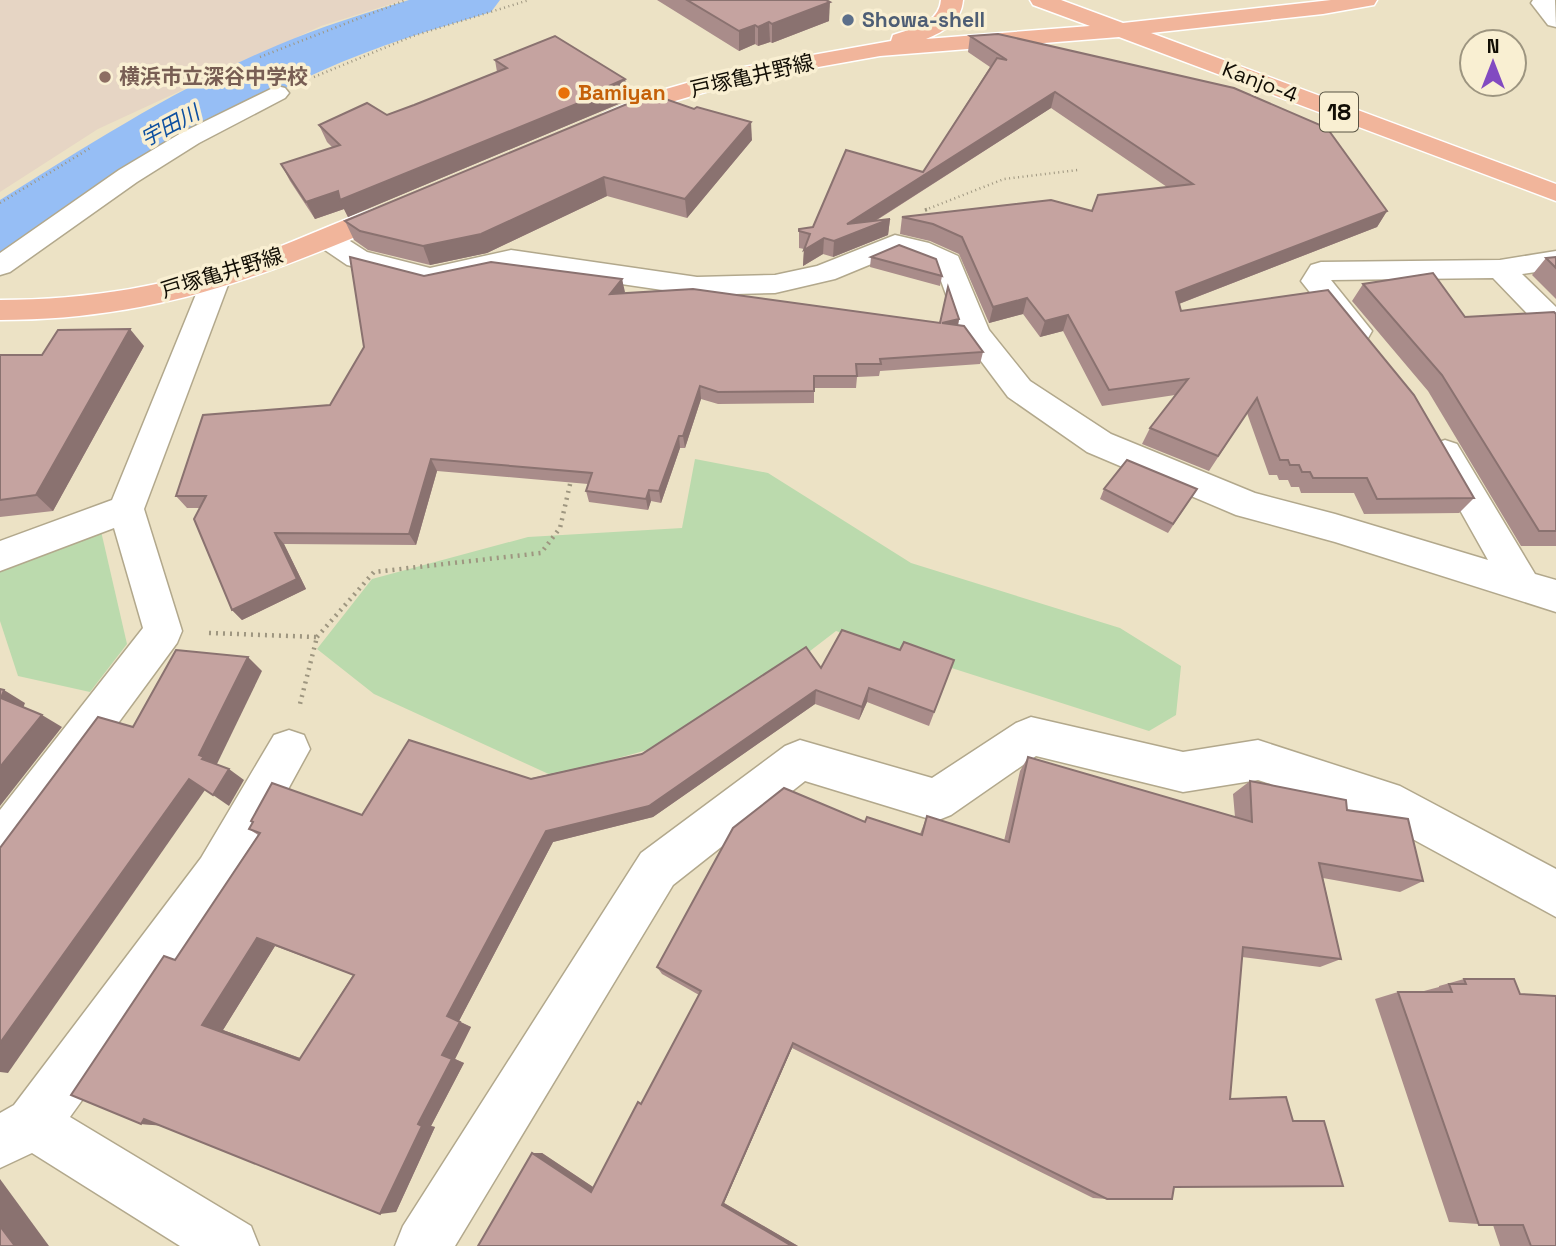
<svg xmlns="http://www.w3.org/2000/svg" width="1556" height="1246" font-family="'Space Grotesk','Noto Sans JP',sans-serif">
<rect width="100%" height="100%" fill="#ece2c5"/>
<polygon fill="#e6d5c4" points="0,0 404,0 321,26 98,129 0,192"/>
<g fill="#bbdaad">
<polygon points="695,459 768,473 911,563 1120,628 1181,666 1176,715 1149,731 836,631 771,681 669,744 553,776 374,694 317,649 372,579 528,537 682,528"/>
<polygon points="101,531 127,644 90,692 18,676 0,621 0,571"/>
</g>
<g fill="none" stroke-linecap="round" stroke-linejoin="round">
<path fill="#96bef5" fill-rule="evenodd" d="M409 0H500L491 12C434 29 376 46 321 71 216 118 121 184 26 249L0 256V200C90 144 180 86 278 45 320 27 365 13 409 0Z"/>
<g stroke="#b2a88c" stroke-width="3">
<g id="minor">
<polygon points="1533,0 1555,0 1556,27 1548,25 1531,3"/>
<polygon points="277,86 285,88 289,93 285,98 199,143 137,182 10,272 0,275 0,253 119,170 181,133"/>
<polygon points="326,229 336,232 367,252 430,268 511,250 697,277 775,275 817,266 895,235 929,243 958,256 989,330 1030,381 1111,434 1255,493 1335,514 1488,560 1428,453 1433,444 1445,440 1457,444 1535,574 1556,580 1556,612 1335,542 1236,515 1087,452 1008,397 960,333 936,267 898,253 835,279 775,293 697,295 511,268 430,286 347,265 316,244 312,238 316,232"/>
<polygon points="1556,251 1556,269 1522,274 1556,307 1556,335 1545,332 1493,278 1331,280 1372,331 1368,338 1357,341 1346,338 1301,281 1311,265 1321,262 1500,260"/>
<polygon points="217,268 227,270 231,277 144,509 182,631 177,643 16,862 0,868 0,810 143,628 114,528 0,571 0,541 112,500 203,277 207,270"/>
<polygon points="1031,717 1183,752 1258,740 1400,786 1556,869 1556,917 1374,818 1258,780 1183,792 1036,756 951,815 936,821 805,781 673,885 455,1246 395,1246 403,1226 641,853 785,746 800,740 932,778 1016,723"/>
<polygon points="289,730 304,735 310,749 233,890 70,1117 251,1226 259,1246 180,1246 32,1153 0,1168 0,1113 14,1105 201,858 274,735"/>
</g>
</g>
<g stroke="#fff" stroke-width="3">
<g id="major">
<path d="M941 0H963C961 22 945 31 926 39L1090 26 1033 5 1030 0H1061L1123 23 1331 0H1377L1374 5 1323 14 1151 33 1556 184V201L1119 37 880 56 750 79 668 103 612 126 603 124 600 119 603 114 652 93 739 68 891 41 893 35C913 28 939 24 941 0Z"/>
<path d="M399 202 409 204 413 210 409 216C355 236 303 260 248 278 168 306 85 320 0 320V300C89 300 175 285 258 255 305 238 351 214 399 202Z"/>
</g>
</g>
<g stroke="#9e9680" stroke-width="2.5" stroke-dasharray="1 3.5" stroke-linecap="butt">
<polyline points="260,57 406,0"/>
<polyline points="314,77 413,36 529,0"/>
<polyline points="0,203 92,147"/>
<polyline points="925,210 1004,179 1078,170"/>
</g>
<polyline stroke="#9e9680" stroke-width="3.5" stroke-dasharray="2 4.5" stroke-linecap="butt" points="925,210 929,209"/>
<g stroke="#9e9680" stroke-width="4.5" stroke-dasharray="2 5" stroke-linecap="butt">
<polyline points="209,633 317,637 300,704"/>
<polyline points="317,637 374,572 541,553 560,528 571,480"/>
</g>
<use href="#minor" fill="#fff" fill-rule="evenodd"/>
<use href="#major" fill="#f1b59b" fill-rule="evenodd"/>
</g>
<g fill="#a98c8a" fill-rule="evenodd">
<polygon points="657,0 826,0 829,21 772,43 770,42 758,46 755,44 739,51"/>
<polygon points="970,36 1387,211 1377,227 1179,304 1181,311 1474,498 1459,513 1364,514 1354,493 1301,493 1299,487 1291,487 1288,480 1279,480 1277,475 1269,475 1247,413 1209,471 1142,444 1150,428 1175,395 1102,406 1063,331 1040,337 1023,314 989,323 959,254 930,241 900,234 902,217 1092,211 1167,187 1051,108 877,220 890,219 888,235 833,257 823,254 803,266 804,249 799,248 799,229 813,227 923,172 990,67 968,52"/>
<polygon points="495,60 625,79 628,96 620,99 621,103 348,217 344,209 315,219 290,181 281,164 333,148 327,142 319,125 387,115 414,105 497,72"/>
<polygon points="752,140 687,218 607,196 487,253 430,265 368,250 354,240 345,221"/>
<polygon points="871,257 942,276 940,286 870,267"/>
<polygon points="1556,257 1556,299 1532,275 1546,258"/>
<polygon points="424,276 622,279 624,293 940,323 959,319 958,325 983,352 980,364 880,371 879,376 857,377 856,388 814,388 814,403 718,404 701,399 685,448 680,448 661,503 651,501 648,510 589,502 586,491 588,484 437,471 416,545 284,544 306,589 242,620 232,610 200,508 187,508 176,496 330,405"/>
<polygon points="1363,284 1465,317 1556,314 1556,546 1521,546 1428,391 1352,301"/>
<polygon points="144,346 53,511 0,517 0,355 42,355"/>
<polygon points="1104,489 1197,489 1168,533 1100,499"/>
<path d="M900 650 954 660 929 726 867 702 859 720 815 704 653 817 553 842 459 1021 471 1027 455 1059 464 1063 431 1126 435 1127 396 1212 158 1125 141 1124 175 960 258 835 249 829 362 815 642 754 821 668ZM275 946 353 975 300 1058 223 1030Z"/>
<polygon points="1028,757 1235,817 1233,794 1250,781 1347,810 1423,881 1400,892 1323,878 1341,959 1320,967 1242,957 1174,1187 1107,1199 1093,1198 792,1048 724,1203 798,1246 478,1246 542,1153 593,1187 641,1104 699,995 662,974 657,967 865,822 920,834 927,816 1004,841 1020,771"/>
<polygon points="1464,979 1520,994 1556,1246 1500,1246 1493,1225 1449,1222 1375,999 1398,992 1424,992 1424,991 1439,987 1439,986"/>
</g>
<g fill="#8a7270">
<polygon points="830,2 829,21 772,43 772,24"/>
<polygon points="769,22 770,42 758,46 758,27"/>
<polygon points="755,25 755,44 739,51 739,31"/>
<polygon points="625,79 628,96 620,99 621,103 348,217 344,209 315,219 306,202"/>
<polygon points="1055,92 1051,108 862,229 890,219 888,235 833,257 834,241 847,224"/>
<polygon points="751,122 752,140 687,218 685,199"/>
<polygon points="604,177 607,196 487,253 430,265 423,246"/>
<polygon points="1387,211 1377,227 1168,308 1176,292"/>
<polygon points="824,238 823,254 803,266 804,250"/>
<polygon points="622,279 625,292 613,306 610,294"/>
<polygon points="1027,298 1023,314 989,323 993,307"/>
<polygon points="1068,315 1063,331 1040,337 1045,321"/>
<polygon points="959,319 957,331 942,323"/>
<polygon points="130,329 144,346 53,511 36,495"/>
<polygon points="700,386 701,399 685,448 683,436"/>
<polygon points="679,436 680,448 661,503 659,491"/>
<polygon points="431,459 437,471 416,545 409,534"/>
<polygon points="649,490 651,501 648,510 646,499"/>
<polygon points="275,533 284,544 306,589 242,620 232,610"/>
<polygon points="248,657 262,671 216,766 202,759 199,755"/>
<polygon points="869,688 867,702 859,720 862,707"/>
<polygon points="4,690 25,703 22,711 1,698"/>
<polygon points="816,690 815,704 653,817 553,842 459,1021 447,1016 546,831"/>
<polygon points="42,715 62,727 0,806 0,767"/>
<polygon points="229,769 244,780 229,806 213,795"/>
<polygon points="189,779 205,790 8,1073 0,1072 0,1043"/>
<polygon points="257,938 275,946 223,1030 316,1064 299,1060 202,1025"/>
<polygon points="460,1022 471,1027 455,1059 464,1063 431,1126 435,1127 396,1212 380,1214 442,1055"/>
<polygon points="793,1043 792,1048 724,1203 798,1246 792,1246 722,1205"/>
<polygon points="144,1119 164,1126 141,1124"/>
<polygon points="532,1153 542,1153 599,1191 591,1192"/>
<polygon points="0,1179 49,1246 15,1246 0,1226"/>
</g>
<g fill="#c5a3a0" stroke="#8a7270" stroke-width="2" fill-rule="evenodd">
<polygon points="687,0 826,0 830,2 772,24 769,22 758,27 755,25 739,31"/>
<polygon points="998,34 1234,88 1327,128 1387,211 1176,292 1181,311 1328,290 1414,395 1474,498 1377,499 1367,478 1313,478 1310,472 1302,472 1299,465 1290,465 1288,460 1280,460 1257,398 1218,456 1150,428 1188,379 1109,390 1068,315 1045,321 1027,298 993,307 962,237 933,224 902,217 1051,200 1092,211 1098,195 1193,184 1055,92 847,224 890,219 834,241 824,238 804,250 810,234 799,231 799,229 813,227 846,150 923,172 997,58 1007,60 970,36"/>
<polygon points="555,36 625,79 611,85 618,87 340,200 338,191 306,202 281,164 340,145 319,125 367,103 387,115 414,105 507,68 495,60"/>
<polygon points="651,94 694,109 697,107 751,122 685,199 604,177 481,234 423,246 360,231 345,221"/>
<polygon points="899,245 936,259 942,276 871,257"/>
<polygon points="350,257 424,276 491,262 622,279 610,294 693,289 940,323 948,287 959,319 942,323 964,326 983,352 880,359 881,364 856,364 857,376 814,376 814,391 718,392 700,386 683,436 679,436 659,491 649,490 646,499 586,491 592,473 431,459 409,534 275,533 297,579 232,610 194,519 206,496 176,496 203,415 330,405 364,347"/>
<polygon points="1556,257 1556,268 1546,258"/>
<polygon points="1433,273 1465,317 1554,312 1556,314 1556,531 1539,531 1442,375 1363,284"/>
<polygon points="130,329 36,495 0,500 0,355 42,355 58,330"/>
<polygon points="1127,460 1197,489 1173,524 1104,489"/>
<path d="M842 630 900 650 904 642 954 660 934 712 869 688 862 707 816 690 649 806 546 831 447 1016 460 1022 442 1055 452 1059 418 1124 422 1126 380 1214 144 1119 141 1124 71 1095 164 956 175 960 260 833 249 829 253 822 251 821 272 783 362 815 409 740 531 779 642 754 806 647 821 668ZM257 938 354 975 299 1060 202 1025Z"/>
<polygon points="176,650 248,657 199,755 204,757 202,759 229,769 213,795 189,779 0,1043 0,848 98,717 133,727"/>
<polygon points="0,689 4,690 1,698 42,715 0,767"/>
<polygon points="1028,757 1252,822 1250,781 1346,800 1347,810 1408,819 1423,881 1319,863 1341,959 1243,947 1230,1099 1286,1097 1293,1121 1324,1121 1343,1186 1174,1187 1172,1199 1107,1199 793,1043 722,1205 792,1246 478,1246 532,1153 591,1192 638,1102 641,1104 701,991 657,967 733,828 784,788 865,822 867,817 922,835 927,816 1009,842"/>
<polygon points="1464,979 1514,979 1520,994 1556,996 1556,1246 1531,1246 1523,1225 1479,1225 1398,992 1452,992 1449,984 1466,984"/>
<polygon points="0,1226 15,1246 0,1246"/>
</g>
<circle fill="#5c6f8a" stroke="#f9efd2" stroke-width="2.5" cx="848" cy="20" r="7"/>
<circle fill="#8d6e63" stroke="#f9efd2" stroke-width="2.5" cx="105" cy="77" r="7"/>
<circle fill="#e8710a" stroke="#f9efd2" stroke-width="2.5" cx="564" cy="93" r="7"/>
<g text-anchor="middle" stroke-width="7" stroke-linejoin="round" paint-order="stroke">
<g font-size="21" font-weight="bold" fill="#4e5e75" stroke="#f9efd2" text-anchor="start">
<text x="862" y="27">Showa-shell</text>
</g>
<g font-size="21" fill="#120e05" stroke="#f9efd2">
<text transform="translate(752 76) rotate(-13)" y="7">戸塚亀井野線</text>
<text transform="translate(1260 82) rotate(21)" y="7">Kanjo-4</text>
<text transform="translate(222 273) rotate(-17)" y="7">戸塚亀井野線</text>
</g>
<g font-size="21" font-weight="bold" fill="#785e54" stroke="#f9efd2" text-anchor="start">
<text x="119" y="84">横浜市立深谷中学校</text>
</g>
<g font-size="21" font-weight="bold" fill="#c56008" stroke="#f9efd2" text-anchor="start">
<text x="578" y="100">Bamiyan</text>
</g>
<g font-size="21" font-style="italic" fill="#0e50a0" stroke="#f9efd2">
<text transform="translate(170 126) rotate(-28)" y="7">宇田川</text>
</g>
<rect fill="#f9efd2" stroke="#575242" stroke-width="2" x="1320" y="92.5" width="38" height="39" rx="5"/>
<g font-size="23" font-weight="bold" fill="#120e05">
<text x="1339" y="120">18</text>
</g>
</g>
<g transform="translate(1493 63)"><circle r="33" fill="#f9efd2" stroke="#9d9580" stroke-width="2"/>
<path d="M0-5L12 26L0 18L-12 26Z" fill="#824ac1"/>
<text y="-10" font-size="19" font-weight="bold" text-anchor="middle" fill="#120e05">N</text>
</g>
</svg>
